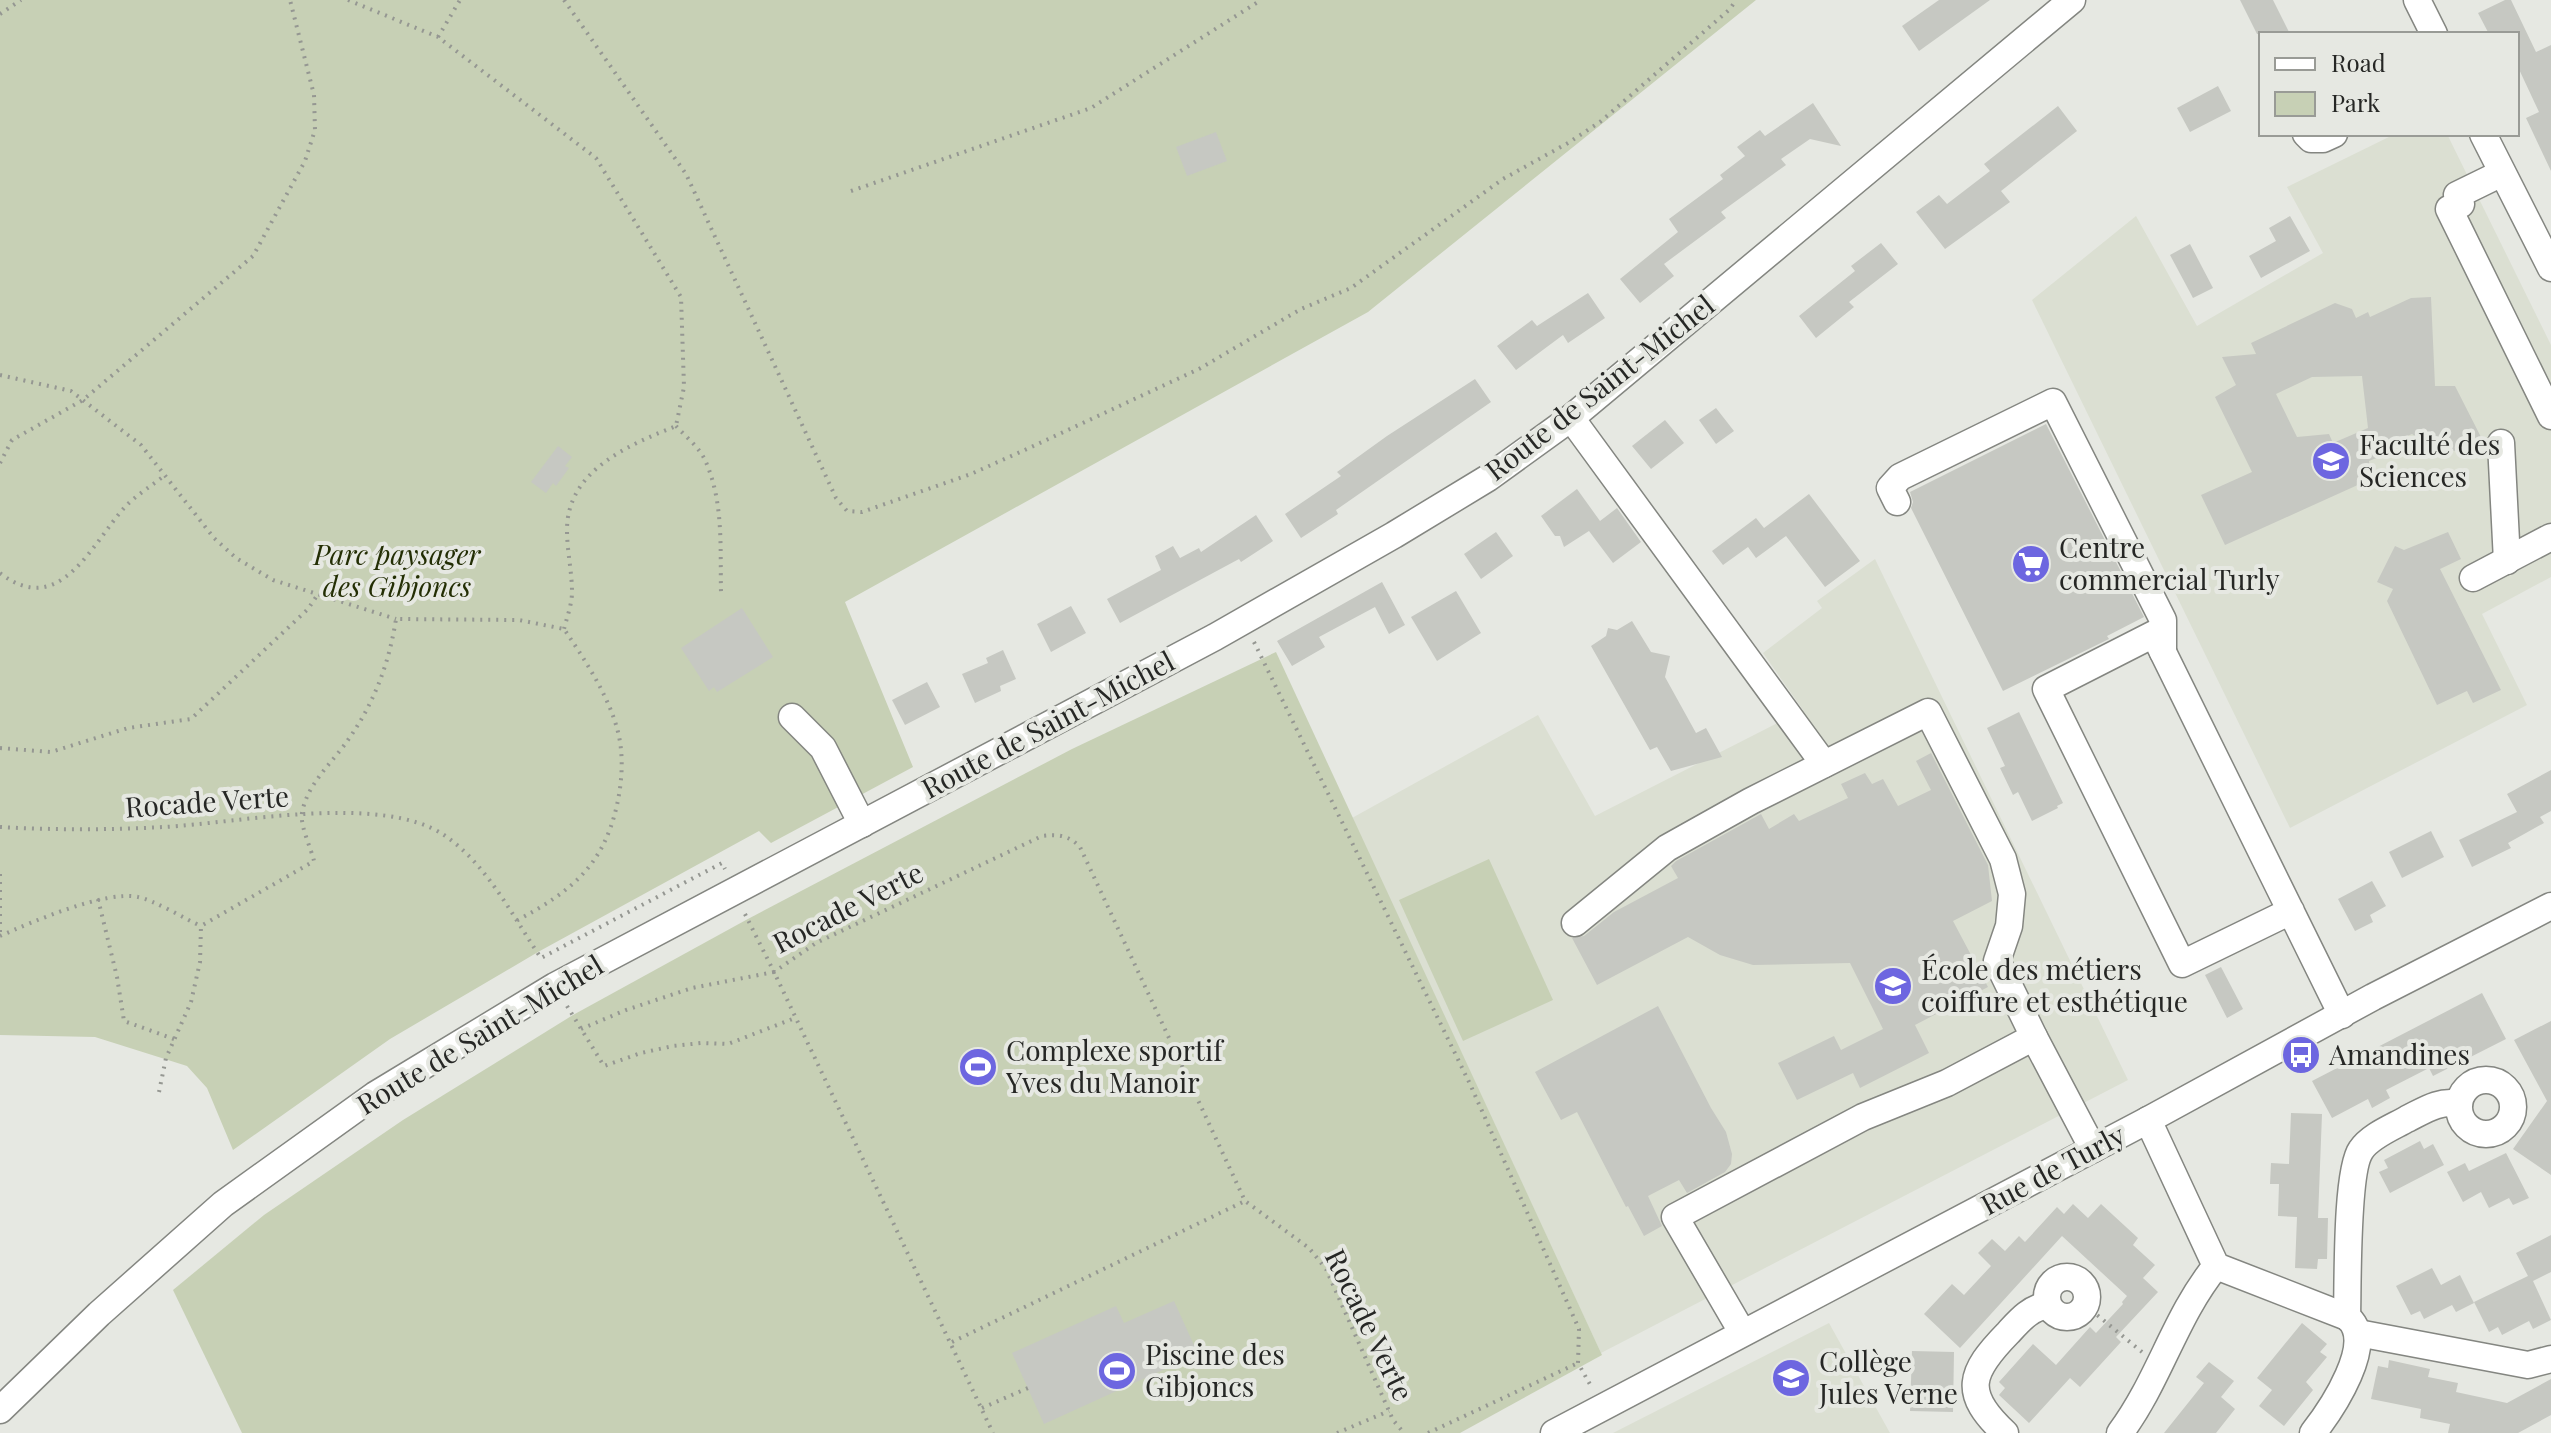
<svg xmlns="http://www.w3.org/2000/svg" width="2551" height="1433" font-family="'Playfair Display',serif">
<rect width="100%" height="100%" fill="#e6e8e2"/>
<g fill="#dbdfd2">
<polygon points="2395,134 2447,134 2551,345 2551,577 2482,614 2527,705 2290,828 2032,300 2136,216 2197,326 2323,253 2287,187"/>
<polygon points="1875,559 2128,1080 1601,1353 1352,818 1538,715 1595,816 1803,710 1763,653 1822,608 1817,601"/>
<polygon points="1829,1323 1890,1433 1613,1433"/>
</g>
<g fill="#c7d0b5">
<polygon points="0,0 1756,0 1368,312 845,602 913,767 771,843 759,831 538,952 390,1039 233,1150 207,1088 187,1066 95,1037 0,1035"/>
<polygon points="1276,652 1602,1355 1460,1433 242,1433 173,1290 264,1215 403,1120 573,1015 746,920 1072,749"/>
<polygon points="1489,859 1553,1000 1463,1041 1399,900"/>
</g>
<g fill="#c6c8c2" fill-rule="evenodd">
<polygon points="1939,0 1990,0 1919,51 1902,26"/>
<polygon points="2240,0 2273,0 2290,34 2257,34"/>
<polygon points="2505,0 2511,0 2536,52 2551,45 2551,171 2526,118 2539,112 2517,65 2517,34 2489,34 2478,13"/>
<polygon points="2218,86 2231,111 2190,132 2177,108"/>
<polygon points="1813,103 1841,146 1810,139 1781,159 1786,165 1721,212 1726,218 1664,264 1674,276 1640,303 1620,279 1678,232 1669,219 1723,179 1720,175 1745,156 1737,147 1760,130 1765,136"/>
<polygon points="2058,106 2077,131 2001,191 2010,202 1945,249 1916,212 1939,195 1947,204 1990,171 1984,164"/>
<polygon points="1216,132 1227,161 1187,176 1176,147"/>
<polygon points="2290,216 2310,251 2261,278 2249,256 2276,241 2269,228"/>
<polygon points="1881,243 1898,264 1849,302 1854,307 1816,338 1799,316 1855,271 1851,266"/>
<polygon points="2190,244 2213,288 2193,298 2170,255"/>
<polygon points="1588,293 1605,318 1568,343 1563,335 1516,370 1497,346 1532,320 1537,326"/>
<path d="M2431 297 2435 386H2455L2484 443 2471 450 2450 451 2426 444 2412 434 2379 448V457L2369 461 2371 479 2225 545 2201 495 2252 472 2215 397 2236 385 2222 357 2256 354 2251 343 2335 303 2352 309 2356 318 2368 312 2370 317 2411 298ZM2362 376 2368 428 2333 443 2329 434 2297 437 2276 394 2312 377Z"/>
<polygon points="1475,379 1491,402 1336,510 1338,514 1301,538 1285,514 1341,476 1337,472 1387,436"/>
<polygon points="1716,408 1734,431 1716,444 1699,420"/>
<polygon points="1665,420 1684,443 1651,469 1632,446"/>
<polygon points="2046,424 2144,617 2107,636 2109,639 2003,691 1911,508 1913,502 1910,492"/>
<polygon points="558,446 572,457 565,466 569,468 556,486 553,483 546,493 531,482"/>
<polygon points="1577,489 1600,521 1617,508 1641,542 1613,563 1589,531 1564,547 1560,536 1555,536 1541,516"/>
<polygon points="1809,494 1860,561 1825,587 1786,536 1756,558 1748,547 1723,565 1712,551 1756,518 1764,528"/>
<polygon points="1256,515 1273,541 1241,562 1239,559 1120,623 1107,599 1161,570 1155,556 1173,546 1180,558 1199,548 1201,552"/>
<polygon points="1496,532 1513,556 1481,579 1464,554"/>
<polygon points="2448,532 2461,559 2440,569 2501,690 2473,703 2467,691 2437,705 2387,601 2393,589 2377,582 2395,546 2404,550"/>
<polygon points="1382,582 1405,625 1389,634 1375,607 1319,637 1325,647 1292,666 1277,641"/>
<polygon points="1456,591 1481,633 1437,661 1411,617"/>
<polygon points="1071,606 1086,633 1051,652 1037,624"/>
<polygon points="742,608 773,657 717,692 714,687 709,691 681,648"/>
<polygon points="1632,621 1651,652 1670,656 1665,677 1696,733 1706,728 1722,757 1671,771 1657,747 1650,750 1591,646 1606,636 1608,628 1617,630"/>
<polygon points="1003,650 1016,679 1000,686 1001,691 975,703 962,674 988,663 986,658"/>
<polygon points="927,682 940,707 905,725 892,700"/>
<polygon points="2019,712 2063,803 2057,806 2058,808 2032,821 2018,792 2013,795 2000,768 2005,766 1987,728"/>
<polygon points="1931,753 1988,865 1992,901 1953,921 1988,987 1915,1025 1929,1053 1860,1088 1853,1073 1797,1100 1778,1063 1834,1036 1841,1050 1883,1029 1850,963 1753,965 1720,955 1688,937 1597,985 1572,938 1584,936 1614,912 1678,878 1671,866 1676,861 1761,814 1769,829 1794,814 1799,821 1848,798 1841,784 1865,773 1872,784 1883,779 1898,806 1931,790 1916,761"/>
<polygon points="2551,770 2551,811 2540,817 2544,823 2508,843 2511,848 2472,867 2459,840 2517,812 2507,794"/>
<polygon points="2431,831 2444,857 2402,878 2389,852"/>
<polygon points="2372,881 2386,906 2370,915 2373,922 2355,931 2338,899"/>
<polygon points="2221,967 2243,1009 2227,1018 2205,975"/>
<polygon points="2482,993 2506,1039 2433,1076 2429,1068 2386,1090 2390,1098 2372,1108 2368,1099 2332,1118 2312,1081"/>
<polygon points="1658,1006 1711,1108 1726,1132 1732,1154 1731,1164 1725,1172 1687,1193 1679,1180 1648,1196 1662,1226 1644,1236 1628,1206 1626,1207 1577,1112 1561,1120 1535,1072"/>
<polygon points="2551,1021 2551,1175 2513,1149 2547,1101 2514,1040"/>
<polygon points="2291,1113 2322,1114 2318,1218 2328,1218 2327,1259 2318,1259 2317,1269 2295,1268 2297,1217 2278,1216 2279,1184 2270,1184 2271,1163 2289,1164"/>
<polygon points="2420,1141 2424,1149 2433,1144 2444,1165 2390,1193 2379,1172 2388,1168 2384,1160"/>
<polygon points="2506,1153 2529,1198 2513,1205 2509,1198 2489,1208 2481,1192 2463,1202 2447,1172 2465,1163 2469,1171"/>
<polygon points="2073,1204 2088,1218 2101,1204 2138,1238 2133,1245 2155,1265 2143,1278 2158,1292 2116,1337 2121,1342 2080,1387 2070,1378 2029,1423 1999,1395 2005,1388 1999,1382 2033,1344 2056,1365 2090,1327 2096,1333 2123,1304 2122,1302 2127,1296 2062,1236 1960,1348 1924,1314 1952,1284 1964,1295 1991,1266 1978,1253 1992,1239 2005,1251 2019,1236 2025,1242 2057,1207 2064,1214"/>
<polygon points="2551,1235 2551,1272 2533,1281 2551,1320 2533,1329 2529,1321 2502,1335 2498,1327 2489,1332 2474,1302 2528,1276 2516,1253"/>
<polygon points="2432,1268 2441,1285 2460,1275 2474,1303 2456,1312 2452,1305 2424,1319 2420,1311 2411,1315 2396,1286"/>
<polygon points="1174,1301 1198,1354 1044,1424 1012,1353 1116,1306 1124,1323"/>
<polygon points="2302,1323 2327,1344 2320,1352 2327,1357 2306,1382 2313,1390 2284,1426 2259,1406 2272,1390 2257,1378"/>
<polygon points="1912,1351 1954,1352 1953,1412 1910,1411"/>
<polygon points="2389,1360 2430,1369 2428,1377 2458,1383 2456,1392 2507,1403 2551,1379 2551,1415 2518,1433 2448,1433 2450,1424 2420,1418 2421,1409 2371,1399 2378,1366 2388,1368"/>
<polygon points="2209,1362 2234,1381 2221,1397 2235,1409 2216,1433 2164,1433 2204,1383 2196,1377"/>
</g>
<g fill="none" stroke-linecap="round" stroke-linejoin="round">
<g stroke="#848681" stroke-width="29">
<g id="minor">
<polyline points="2417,0 2434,34"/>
<polyline points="2306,134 2311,139 2323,139 2334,134"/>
<polyline points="2483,134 2551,268"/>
<polyline points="2502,173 2457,195 2461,204 2449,209 2551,416"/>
<polyline points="1571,418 1824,764"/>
<polyline points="2501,443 2507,561"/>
<polyline points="1897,502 1890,488 1900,477 2053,402 2163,620 2163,652"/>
<polyline points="2473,578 2551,537"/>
<polyline points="792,717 823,748 862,824"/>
<polyline points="2291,911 2182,964 2046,689 2154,634 2342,1015"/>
<polyline points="1575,923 1667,848 1751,801 1928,712 2003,859 2012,894 2009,926 1997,961 2034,1037"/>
<circle cx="2486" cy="1107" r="27"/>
<path d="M2148 1120 2216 1266 2347 1317C2378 1341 2331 1410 2313 1433"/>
<circle cx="2067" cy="1297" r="20"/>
<path d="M2347 1317C2348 1285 2346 1171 2361 1150 2370 1136 2393 1127 2407 1119 2425 1110 2439 1100 2459 1104"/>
<polyline points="1742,1332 1675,1217 1863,1117 1947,1083 2034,1037 2093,1149"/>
<polyline points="2358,1333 2528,1365 2551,1359"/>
<polyline points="0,1410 99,1314 223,1204 375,1095 555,986 1215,637 1394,535 1488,478 1571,418 2072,0"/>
<polyline points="1554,1433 2148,1120 2373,997 2551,906"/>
<path d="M2005 1433C1962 1393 1969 1373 2008 1333 2020 1320 2030 1308 2048 1305"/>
<path d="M2120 1433C2159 1381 2175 1316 2216 1266"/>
</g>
</g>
<g stroke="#959792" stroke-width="4" stroke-dasharray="2 6" stroke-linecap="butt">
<path d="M348 0 438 37 596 158 681 297 684 387 676 426C629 445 567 470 567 530 567 551 572 572 572 592 572 604 567 617 564 629"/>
<polyline points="564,0 686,174 836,498 847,511 862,512 971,474 1027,449 1199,369 1301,309 1351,288 1503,179 1568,143 1600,122 1730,9 1736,0"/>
<polyline points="0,14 21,0"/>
<polyline points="438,37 460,0"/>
<polyline points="851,191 1091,108 1261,0"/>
<polyline points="0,375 71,391 141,445 214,538 236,558 273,580 396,619"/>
<path d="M676 426C686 437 699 447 705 460 724 502 720 548 721 593"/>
<polyline points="0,463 12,440 83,400 253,256 305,161 315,130 314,95 290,0"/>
<path d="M0 573C60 620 92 543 125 507 136 495 153 485 165 475"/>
<polyline points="1254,642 1470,1084 1579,1329 1578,1363 1592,1388"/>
<polyline points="0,748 51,752 128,728 191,719 308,609 318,594"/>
<path d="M0 827C54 830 110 830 164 827 238 823 381 793 444 835 487 864 513 917 541 958L722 863 725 869"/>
<polyline points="0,874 0,932"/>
<polyline points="98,899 117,977 124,1021 174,1039"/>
<path d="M745 914 774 972 816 943 1042 836C1057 834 1069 835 1080 847L1245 1201 1309 1248 1326 1269 1393 1420 1404 1433"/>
<path d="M0 936C32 922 105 890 138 897 154 900 185 919 201 926"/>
<polyline points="567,1006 604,1066 641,1053 673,1046 701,1043 728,1044 795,1018"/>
<polyline points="581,1029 626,1010 692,988 774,972 993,1433"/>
<path d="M159 1092 166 1058 191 1002 200 962 201 926 314 861C311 848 300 826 302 813 307 784 332 763 348 740 374 703 389 664 396 619L519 620 564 629C585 660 609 696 618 732 624 756 622 782 617 805 603 867 570 892 516 921"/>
<polyline points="2085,1305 2142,1352"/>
<polyline points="952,1342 1245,1201"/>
<polyline points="982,1408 1028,1388"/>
<polyline points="1337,1433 1389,1411"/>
<polyline points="1428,1433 1578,1363"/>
</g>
<use href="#minor" stroke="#fff" stroke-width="26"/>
</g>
<defs>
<g id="university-disc" transform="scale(2)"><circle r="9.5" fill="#6d66e0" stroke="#e6e8e2"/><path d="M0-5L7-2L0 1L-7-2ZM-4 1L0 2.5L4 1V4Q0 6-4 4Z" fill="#fff"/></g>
<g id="supermarket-disc" transform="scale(2)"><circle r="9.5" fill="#6d66e0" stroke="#e6e8e2"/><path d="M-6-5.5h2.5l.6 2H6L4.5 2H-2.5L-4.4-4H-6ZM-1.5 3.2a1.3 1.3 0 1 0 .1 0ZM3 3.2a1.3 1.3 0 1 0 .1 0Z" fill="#fff"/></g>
<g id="school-disc" transform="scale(2)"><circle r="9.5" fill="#6d66e0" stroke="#e6e8e2"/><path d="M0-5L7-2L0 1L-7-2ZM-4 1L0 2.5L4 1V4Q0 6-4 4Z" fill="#fff"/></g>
<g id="bus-disc" transform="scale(2)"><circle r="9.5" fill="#6d66e0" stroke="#e6e8e2"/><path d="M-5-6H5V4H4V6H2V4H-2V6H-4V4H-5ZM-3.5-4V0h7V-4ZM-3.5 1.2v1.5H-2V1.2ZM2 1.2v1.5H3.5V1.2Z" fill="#fff"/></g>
<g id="stadium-disc" transform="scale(2)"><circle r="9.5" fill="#6d66e0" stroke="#e6e8e2"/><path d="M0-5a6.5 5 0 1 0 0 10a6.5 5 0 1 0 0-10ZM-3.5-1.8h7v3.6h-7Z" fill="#fff"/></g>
</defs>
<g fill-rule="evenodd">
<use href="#university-disc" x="2331" y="461"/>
<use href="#supermarket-disc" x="2031" y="564"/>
<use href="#school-disc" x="1893" y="986"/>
<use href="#bus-disc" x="2301" y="1055"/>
<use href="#stadium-disc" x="978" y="1067"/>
<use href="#stadium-disc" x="1117" y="1371"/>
<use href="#school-disc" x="1791" y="1378"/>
</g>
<g text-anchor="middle" stroke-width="8" stroke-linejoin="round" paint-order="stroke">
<g font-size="28" fill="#262725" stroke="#e6e8e2">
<text transform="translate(1600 388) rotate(-38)" y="10">Route de Saint-Michel</text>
<text transform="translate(1048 725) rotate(-28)" y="10">Route de Saint-Michel</text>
<text transform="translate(207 802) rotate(-4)" y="10">Rocade Verte</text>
<text transform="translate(848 908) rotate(-27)" y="10">Rocade Verte</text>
<text transform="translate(480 1035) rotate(-31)" y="10">Route de Saint-Michel</text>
<text transform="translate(2053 1170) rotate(-28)" y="10">Rue de Turly</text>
<text transform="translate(1369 1325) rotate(64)" y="10">Rocade Verte</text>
</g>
<g font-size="28" fill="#262725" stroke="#e6e8e2" text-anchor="start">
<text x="2359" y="455">Faculté des<tspan x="2359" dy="32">Sciences</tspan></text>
<text x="2059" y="558">Centre<tspan x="2059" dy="32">commercial Turly</tspan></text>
<text x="1921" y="980">École des métiers<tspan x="1921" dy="32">coiffure et esthétique</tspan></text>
<text x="1006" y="1061">Complexe sportif<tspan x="1006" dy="32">Yves du Manoir</tspan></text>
<text x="2329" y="1065">Amandines</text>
<text x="1145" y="1365">Piscine des<tspan x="1145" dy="32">Gibjoncs</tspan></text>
<text x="1819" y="1372">Collège<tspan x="1819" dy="32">Jules Verne</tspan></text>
</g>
<g font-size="28" font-style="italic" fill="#232e04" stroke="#e6e8e2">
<text x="397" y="565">Parc paysager<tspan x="397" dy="32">des Gibjoncs</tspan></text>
</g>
</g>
<rect x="2259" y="32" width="260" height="104" fill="#e6e8e2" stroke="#999b96" stroke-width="2"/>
<rect x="2275" y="58" width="40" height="12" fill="#ffffff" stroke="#999b96" stroke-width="2"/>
<text x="2331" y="72" font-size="24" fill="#262725">Road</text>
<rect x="2275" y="92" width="40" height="24" fill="#c7d0b5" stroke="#999b96" stroke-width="2"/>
<text x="2331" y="112" font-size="24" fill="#262725">Park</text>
</svg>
